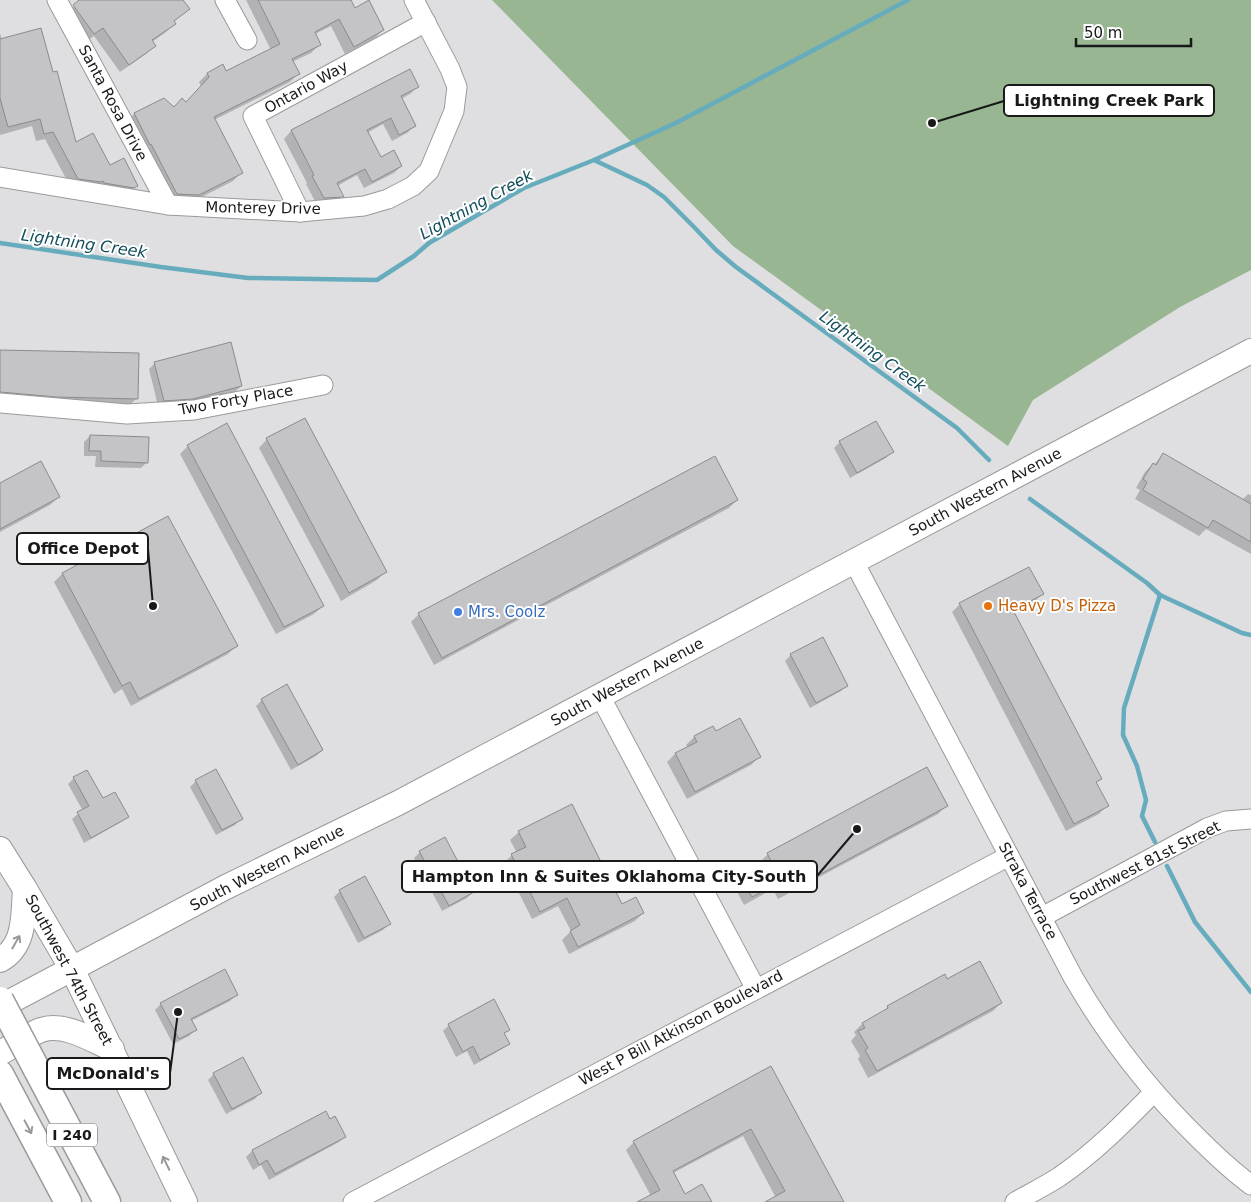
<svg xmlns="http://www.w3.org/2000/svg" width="1251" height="1202" font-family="'DejaVu Sans',sans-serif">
<rect width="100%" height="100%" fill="#dfdfe1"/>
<polygon fill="#99b693" points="492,0 1251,0 1251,270 1180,307 1033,400 1008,446 733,246"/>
<g fill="#0003">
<polygon points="82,0 181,0 188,9 173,22 174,24 166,32 152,42 154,45 146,54 120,72 94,36 86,42 66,14"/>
<polygon points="246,0 350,0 354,9 383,30 375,38 345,54 331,26 315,34 320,44 311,53 292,62 298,74 290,82 214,120 241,173 233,181 190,203 168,202 126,122 134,114 164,99 174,108 186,103 201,86 199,82 207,74 226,73 271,50"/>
<polygon points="0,33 2,40 52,73 75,144 137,185 129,193 70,186 45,139 36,141 32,126 0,135"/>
<polygon points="409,71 417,87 410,94 401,99 414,126 407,133 392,141 383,124 367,133 380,159 401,166 394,173 364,188 357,175 337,186 342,196 335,204 317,205 306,184 307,183 284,139 291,131"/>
<polygon points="0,351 137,398 129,406 0,400"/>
<polygon points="155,363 241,386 235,392 186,404 158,406 149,369"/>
<polygon points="90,436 147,462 141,468 95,467 96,456 84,456 84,442"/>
<polygon points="267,439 385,572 377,580 341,601 259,448"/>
<polygon points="840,442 892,452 886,458 850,478 834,448"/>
<polygon points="188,446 323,606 314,614 276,634 180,454"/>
<polygon points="1163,454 1242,500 1248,494 1251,495 1251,554 1206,529 1199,536 1135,499 1140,490 1136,488 1145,472 1153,464 1154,465"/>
<polygon points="0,485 59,497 50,505 0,532"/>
<polygon points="737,500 729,508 434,665 411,622 419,614"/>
<polygon points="167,518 236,646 228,654 131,706 122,689 114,694 54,582 62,574"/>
<polygon points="1042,594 1034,602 1014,613 1100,778 1095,783 1107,806 1099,814 1066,831 952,612 960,604"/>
<polygon points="791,655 847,685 841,691 810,708 785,661"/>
<polygon points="262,700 322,750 316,756 291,770 256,706"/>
<polygon points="712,728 715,733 759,757 751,765 687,799 667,762 675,754 688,748 686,745 694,737"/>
<polygon points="74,778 102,800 127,816 121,822 84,843 72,819 78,814 83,811 68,784"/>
<polygon points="196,781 241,819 235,825 216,835 190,787"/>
<polygon points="946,806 938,814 778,899 773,889 744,905 735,888 743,880 763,869 760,862 768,854"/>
<polygon points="519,832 621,905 643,913 635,921 569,954 562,940 571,931 558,906 532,919 504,863 512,855 517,853 510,840"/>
<polygon points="420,852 473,892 467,898 442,911 414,858"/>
<polygon points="340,891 389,924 383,930 358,943 334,897"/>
<polygon points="947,981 1001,1003 993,1011 868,1078 858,1059 860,1056 851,1041 856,1035 854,1032 862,1024 881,1014 888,1007"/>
<polygon points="236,995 230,1001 191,1021 195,1030 189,1036 173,1044 155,1010 161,1004"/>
<polygon points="493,1001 508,1029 503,1034 508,1043 502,1049 474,1065 467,1051 456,1057 443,1031 449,1025"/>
<polygon points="771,1068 842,1202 767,1202 776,1198 743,1136 673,1173 685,1195 710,1202 640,1202 651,1196 626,1150 634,1142"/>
<polygon points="214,1074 260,1093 255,1099 226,1114 208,1080"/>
<polygon points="325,1113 330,1121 345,1136 339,1142 269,1180 261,1165 253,1170 246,1157 252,1151"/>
</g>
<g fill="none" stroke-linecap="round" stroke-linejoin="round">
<g stroke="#66acbd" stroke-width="4.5">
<polyline points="594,160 647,185 664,197 693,226 716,250 736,267 957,428 989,460"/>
<polyline points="0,243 161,267 248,278 377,280 414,256 429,243 524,188 594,160 676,123 908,0"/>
<polyline points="1030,499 1147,583 1160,595 1242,633 1251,635"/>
<polyline points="1155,842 1142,816 1146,800 1137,766 1123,735 1124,708 1160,595"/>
<polyline points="1167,866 1195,922 1251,992"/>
</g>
</g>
<g fill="#c4c4c7" stroke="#8b8b8e">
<polygon points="79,0 183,0 190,9 174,21 176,24 152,40 156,46 129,65 103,28 94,34 73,5"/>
<polygon points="258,0 351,0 355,8 369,0 384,30 354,47 339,19 315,32 321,45 292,59 300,74 214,117 243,173 199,195 177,194 151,144 150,145 134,113 164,98 174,107 182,98 186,102 209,77 207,73 223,64 226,71 280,44"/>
<polygon points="41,28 53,72 57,71 76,142 93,133 110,165 124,158 138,186 134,188 104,183 103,181 101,182 78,179 53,132 44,134 40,119 8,127 0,98 0,39"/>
<polygon points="410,69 419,87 401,96 416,126 399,135 391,118 367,130 381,157 394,150 402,166 372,182 365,169 337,183 344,197 324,198 312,176 314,175 291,130"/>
<polygon points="231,342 242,386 193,399 164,401 154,362"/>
<polygon points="0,350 139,353 138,399 56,397 0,392"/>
<polygon points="305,418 387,572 349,593 266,438"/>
<polygon points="876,421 894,452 857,473 839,441"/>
<polygon points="227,423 324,606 284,627 187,445"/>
<polygon points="90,435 149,437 148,463 101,461 101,451 89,451"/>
<polygon points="1163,453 1251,504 1251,542 1213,520 1208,528 1143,490 1147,482 1143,479 1153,463 1156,465"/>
<polygon points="715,456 738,500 442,658 418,613"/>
<polygon points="41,461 60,497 0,529 0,483"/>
<polygon points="168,516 238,646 139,699 130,682 122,686 62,573"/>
<polygon points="1029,567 1044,594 1013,610 1102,779 1096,782 1109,806 1074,824 959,603"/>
<polygon points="823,637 848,686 816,703 790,654"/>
<polygon points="287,684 323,750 298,765 261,699"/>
<polygon points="740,718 761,757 695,792 675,753 697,742 694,736 713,726 716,731"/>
<polygon points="927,767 948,806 787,892 781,882 752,897 742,879 772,863 767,853"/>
<polygon points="216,769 243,819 222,830 195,780"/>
<polygon points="87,770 103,798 115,792 129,817 91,838 77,812 89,806 73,777"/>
<polygon points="572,804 622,904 636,897 644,913 578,947 570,931 580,925 567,898 540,912 511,854 526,847 518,831"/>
<polygon points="445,837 474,892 449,906 419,851"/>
<polygon points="365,876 391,924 364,938 339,890"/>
<polygon points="980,961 1002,1003 877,1071 865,1050 868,1048 858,1031 865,1028 862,1023 888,1008 887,1006 945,974 947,979"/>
<polygon points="225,969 238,995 191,1019 197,1030 179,1039 160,1003"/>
<polygon points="494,999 510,1030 504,1033 510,1044 480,1060 473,1046 463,1052 448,1024"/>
<polygon points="243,1057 262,1093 232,1109 213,1073"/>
<polygon points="771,1066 844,1202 765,1202 785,1191 751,1129 673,1171 685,1194 702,1184 712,1202 637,1202 660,1190 633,1141"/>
<polygon points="326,1111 330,1119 335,1116 346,1137 275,1174 267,1160 259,1165 252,1150"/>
</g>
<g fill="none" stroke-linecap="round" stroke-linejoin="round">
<g stroke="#9a9a9c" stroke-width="21">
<g id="minor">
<polyline points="57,0 168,205"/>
<polyline points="225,0 247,40"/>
<polyline points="0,177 168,205 300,212 364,206 388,199 413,186 429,171 454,111 457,87 450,69 414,0"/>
<polyline points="300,212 253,116 426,22"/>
<polyline points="0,403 127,414 194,410 323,385"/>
<path d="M854 562 1073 977C1107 1036 1148 1089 1197 1137 1214 1154 1232 1171 1251 1185"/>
<polyline points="600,696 756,989"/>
<polyline points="1042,917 1207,828 1226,821 1251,819"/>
<polyline points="353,1202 1009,856"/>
<path d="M1015 1202C1029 1194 1045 1186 1059 1177 1094 1153 1125 1122 1154 1092"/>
</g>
</g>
<g stroke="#9a9a9c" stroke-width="26">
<g id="major">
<polyline points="0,849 25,889 72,969 185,1202"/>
<path d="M0 960C26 946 23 914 25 889"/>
<polyline points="0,1007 226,887 398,803 1251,351"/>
<path d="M0 1053C13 1046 28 1035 41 1030 64 1022 92 1040 112 1049"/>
</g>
</g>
<g stroke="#9a9a9c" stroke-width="29">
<g id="highway">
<polyline points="36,1068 107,1202"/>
<polyline points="0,1074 68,1202"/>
</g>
</g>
<use href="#minor" stroke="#fff" stroke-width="19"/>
<use href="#major" stroke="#fff" stroke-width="24"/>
<use href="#highway" stroke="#fff" stroke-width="26"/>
<g stroke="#9a9a9c" stroke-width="29" stroke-linecap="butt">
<polyline id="highway-bridge" points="0,1000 36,1068"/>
</g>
<use href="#highway-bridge" stroke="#fff" stroke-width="26"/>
</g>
<defs><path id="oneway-shaft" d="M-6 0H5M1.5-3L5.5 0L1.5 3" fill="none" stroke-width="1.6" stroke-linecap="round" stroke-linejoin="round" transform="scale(1.25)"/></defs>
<g stroke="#979898">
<use href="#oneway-shaft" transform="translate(16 942) rotate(-60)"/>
<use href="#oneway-shaft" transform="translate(28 1127) rotate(62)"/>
<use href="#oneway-shaft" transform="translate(166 1163) rotate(-116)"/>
</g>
<circle fill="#e8710a" stroke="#fff" stroke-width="2" cx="988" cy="606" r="5"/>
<circle fill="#3f7fe0" stroke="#fff" stroke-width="2" cx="458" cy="612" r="5"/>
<g text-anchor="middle" stroke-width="4" stroke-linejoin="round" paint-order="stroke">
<rect fill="#fff" stroke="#5d5e5e" stroke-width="1" x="47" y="1123.5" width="50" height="23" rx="4"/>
<g font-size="14" font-weight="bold" fill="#181919">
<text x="72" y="1140">I 240</text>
</g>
<g font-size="15" fill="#181919" stroke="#fff">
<text transform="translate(306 87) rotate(-29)" y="5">Ontario Way</text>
<text transform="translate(113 103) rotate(62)" y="5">Santa Rosa Drive</text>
<text transform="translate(263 208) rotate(1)" y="5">Monterey Drive</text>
<text transform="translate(236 400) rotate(-10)" y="5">Two Forty Place</text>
<text transform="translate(985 492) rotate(-28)" y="5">South Western Avenue</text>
<text transform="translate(627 682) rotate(-28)" y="5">South Western Avenue</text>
<text transform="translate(1145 863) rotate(-27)" y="5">Southwest 81st Street</text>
<text transform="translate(267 868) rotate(-27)" y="5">South Western Avenue</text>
<text transform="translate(1028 891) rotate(62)" y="5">Straka Terrace</text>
<text transform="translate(69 970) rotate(62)" y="5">Southwest 74th Street</text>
<text transform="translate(681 1028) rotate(-28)" y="5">West P Bill Atkinson Boulevard</text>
</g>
<g font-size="15" fill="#c56008" stroke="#fff" text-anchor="start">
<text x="998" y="611">Heavy D's Pizza</text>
</g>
<g font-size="15" fill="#366cbe" stroke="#fff" text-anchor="start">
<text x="468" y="617">Mrs. Coolz</text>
</g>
<g font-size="16" font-style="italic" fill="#114e5b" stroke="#fff">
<text transform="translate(476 204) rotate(-29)" y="6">Lightning Creek</text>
<text transform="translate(84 243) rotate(8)" y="6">Lightning Creek</text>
<text transform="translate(873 351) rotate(36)" y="6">Lightning Creek</text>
</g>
</g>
<path fill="none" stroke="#181919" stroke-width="2" d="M932 123L1004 101M153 606L148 549M857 829L817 876M178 1012L170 1073"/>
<g fill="#181919" stroke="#fff" stroke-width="2">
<circle cx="932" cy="123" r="5"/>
<circle cx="153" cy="606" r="5"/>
<circle cx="857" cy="829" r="5"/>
<circle cx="178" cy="1012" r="5"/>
</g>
<g fill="#fff" stroke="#181919" stroke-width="2">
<rect x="1004" y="85" width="210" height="31" rx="5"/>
<rect x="17" y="533" width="131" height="31" rx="5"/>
<rect x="402" y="861" width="415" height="31" rx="5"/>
<rect x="47" y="1058" width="123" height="31" rx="5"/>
</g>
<g font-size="16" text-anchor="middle" font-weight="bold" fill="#181919">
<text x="1109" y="106">Lightning Creek Park</text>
<text x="83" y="554">Office Depot</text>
<text x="609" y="882">Hampton Inn &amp; Suites Oklahoma City-South</text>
<text x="108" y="1079">McDonald's</text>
</g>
<path d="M1076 38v8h115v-8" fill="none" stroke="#181919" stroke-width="2.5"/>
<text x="1084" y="38" font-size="15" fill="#181919" stroke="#ffffff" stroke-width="4" paint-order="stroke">50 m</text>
</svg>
